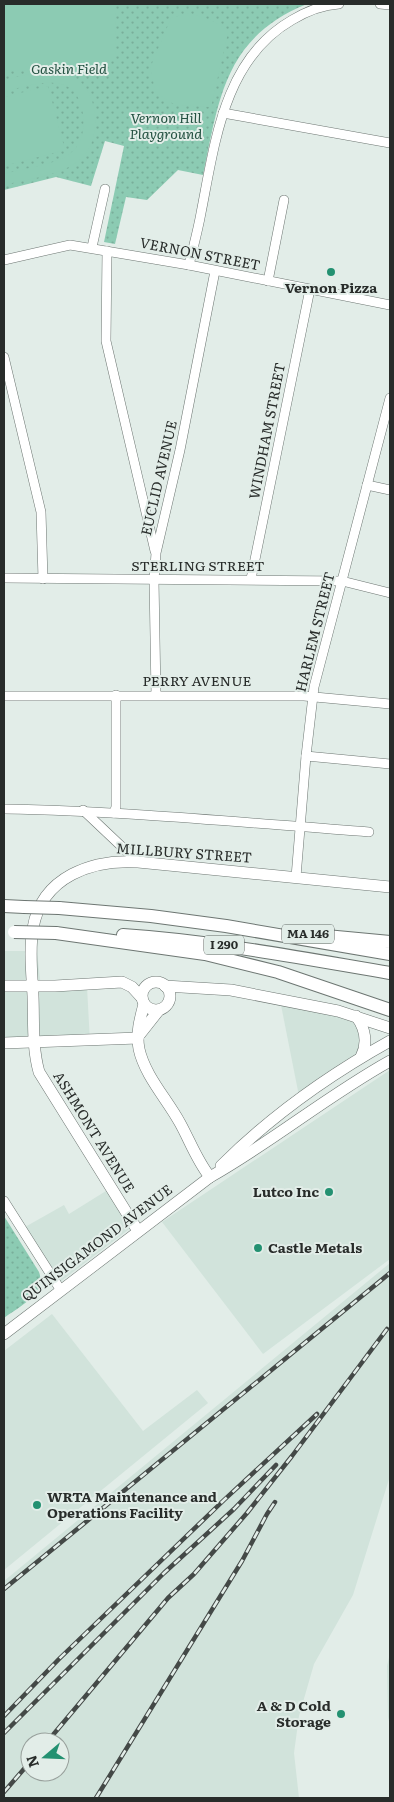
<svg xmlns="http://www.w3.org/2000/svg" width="394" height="1802" font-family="Literata,serif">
<defs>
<pattern id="park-dots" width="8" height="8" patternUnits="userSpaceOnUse" patternTransform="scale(1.25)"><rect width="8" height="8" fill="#8ccbb3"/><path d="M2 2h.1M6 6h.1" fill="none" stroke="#79ae9a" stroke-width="1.8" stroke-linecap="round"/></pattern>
</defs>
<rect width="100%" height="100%" fill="#e2ede8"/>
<g fill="#d1e3db" fill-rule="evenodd">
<polygon points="4,951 37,951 41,989 87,987 90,1042 4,1046"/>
<polygon points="281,1005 354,1019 363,1041 361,1054 299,1096"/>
<polygon points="390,1070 390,1259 263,1354 162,1222"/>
<polygon points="114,1186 137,1223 60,1282 25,1227 64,1205 69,1214"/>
<path d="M390 1263V1476L353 1595 314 1664 299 1716 294 1753 299 1798H4V1581ZM30 1742H60V1772H30Z"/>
<polygon points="52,1314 143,1431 197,1390 208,1403 4,1570 4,1351"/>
<polygon points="390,1653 390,1726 388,1717 387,1666"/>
</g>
<g fill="url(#park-dots)">
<path d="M4 4H307C225 37 219 98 203 175L178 170 147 200 126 197 115 244 104 242 124 146 105 141 91 186 56 177 4 190Z"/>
<path d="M4 1216 39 1272C47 1294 18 1307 4 1318Z"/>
</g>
<g fill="#8ccbb3">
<polygon points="4,4 115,4 116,56 103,71 4,70"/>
<path d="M189 13C204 18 218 20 228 33L211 107 175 105 156 93 150 68 171 18Z"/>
<path d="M37 72C51 72 66 71 78 80 99 95 101 139 83 157 65 175 28 179 4 185V174C21 169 52 165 66 156 73 152 78 146 81 139 87 122 83 91 64 85 44 79 23 87 4 92V80Z"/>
<polygon points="48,86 65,150 4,166 4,97"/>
</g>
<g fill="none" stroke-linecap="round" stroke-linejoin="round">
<g stroke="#6d7672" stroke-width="10">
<g id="minor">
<polyline points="380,4 390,5"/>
<polyline points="223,113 390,143"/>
<polyline points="92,247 105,189"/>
<polyline points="107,251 106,341 155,551"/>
<polyline points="4,260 70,245 189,265 390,305"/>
<path d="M189 265C193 248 198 230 201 213 215 142 224 59 292 20 307 11 323 5 339 4"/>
<polyline points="268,281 284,200"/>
<polyline points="4,357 41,512 43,579"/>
<polyline points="367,485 390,490"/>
<polyline points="4,578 342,581 390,593"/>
<polyline points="251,579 310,289"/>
<polyline points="156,695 154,580 156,553 180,450 215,271"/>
<polyline points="4,696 304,696 390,704"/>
<polyline points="306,756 390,764"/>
<path d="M4 809C126 811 247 823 369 832"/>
<polyline points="83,810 138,862"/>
<polyline points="114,813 116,807 116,695"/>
<polyline points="296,877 306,756 314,687 390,398"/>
<polyline points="4,1201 60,1289"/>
</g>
</g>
<g stroke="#6d7672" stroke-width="12">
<g id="major">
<circle cx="156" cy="996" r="14"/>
<polyline points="4,986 55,986 122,982 132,987 142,998"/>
<polyline points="165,986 231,990 338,1011 390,1028"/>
<path d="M144 1004C140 1019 136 1033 139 1049 145 1076 167 1099 180 1123 190 1141 197 1161 210 1177"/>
<path d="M356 1016C365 1028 368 1043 361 1057"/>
<polyline points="140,1034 159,1010"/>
<polyline points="4,1043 138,1038"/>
<path d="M221 1166C271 1116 329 1075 390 1041"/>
<path d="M138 1231 39 1072C32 1047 34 1021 33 996 32 974 29 950 33 928 42 876 93 859 138 862L390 887"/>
<path d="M4 1334 210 1177C272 1142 327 1096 390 1061"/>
</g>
</g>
<g stroke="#6d7672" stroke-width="14">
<g id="highway">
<polyline points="4,906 24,907"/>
<polyline points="59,908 151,916 226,926 390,954"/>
<polyline points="56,933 205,954 278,972 390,1010"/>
<path d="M123 935C213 941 301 958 390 973"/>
<polyline points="326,936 390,942"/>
</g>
</g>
<use href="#minor" stroke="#fff" stroke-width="9"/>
<use href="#major" stroke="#fff" stroke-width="11"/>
<use href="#highway" stroke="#fff" stroke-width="12"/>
<g stroke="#444947" stroke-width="4.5">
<g id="rail">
<polyline points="4,1589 390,1273"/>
<polyline points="4,1716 59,1659 224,1500 317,1414"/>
<polyline points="4,1733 164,1573 234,1509 276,1465"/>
<polyline points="47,1742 168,1598 194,1574 247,1513 292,1456 387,1329"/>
<polyline points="4,1792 30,1762"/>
<polyline points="96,1798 242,1561 267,1514 275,1502"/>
</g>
</g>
<use href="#rail" stroke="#e2ede8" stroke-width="2.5" stroke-dasharray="8" stroke-linecap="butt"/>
<g stroke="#6d7672" stroke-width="14" stroke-linecap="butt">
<g id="highway-bridge">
<polyline points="24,907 59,908"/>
<polyline points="14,932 56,933"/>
</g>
</g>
<use href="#highway-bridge" stroke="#fff" stroke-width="12"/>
</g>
<g fill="#239171" stroke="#e2ede8" stroke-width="2">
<circle cx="331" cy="272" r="5"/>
<circle cx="329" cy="1192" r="5"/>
<circle cx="258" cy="1248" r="5"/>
<circle cx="37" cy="1505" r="5"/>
<circle cx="341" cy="1714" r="5"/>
</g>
<g text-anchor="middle" stroke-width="4" stroke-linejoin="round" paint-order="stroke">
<g fill="#e2ede8" stroke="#606663" stroke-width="1">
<rect x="282" y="924.5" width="52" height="19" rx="4"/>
<rect x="204" y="935.5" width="40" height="19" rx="4"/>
</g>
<g font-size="12" font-weight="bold" fill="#282c2a">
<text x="308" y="938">MA 146</text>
<text x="224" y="949">I 290</text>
</g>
<g font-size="14" font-style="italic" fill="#245242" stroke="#e2ede8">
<text x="69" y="74">Gaskin Field</text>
<text x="166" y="123">Vernon Hill<tspan x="166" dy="16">Playground</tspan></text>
</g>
<g font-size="14" fill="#282c2a" stroke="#e2ede8">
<text transform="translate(200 254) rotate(11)" y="5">VERNON STREET</text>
<text transform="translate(267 431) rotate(-79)" y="5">WINDHAM STREET</text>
<text transform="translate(159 478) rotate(-77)" y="5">EUCLID AVENUE</text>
<text x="198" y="571">STERLING STREET</text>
<text transform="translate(315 632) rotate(-76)" y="5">HARLEM STREET</text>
<text x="197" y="686">PERRY AVENUE</text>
<text transform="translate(184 853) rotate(4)" y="5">MILLBURY STREET</text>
<text transform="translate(94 1132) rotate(58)" y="5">ASHMONT AVENUE</text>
<text transform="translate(97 1243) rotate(-37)" y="5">QUINSIGAMOND AVENUE</text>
</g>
<g font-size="14" font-weight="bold" fill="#282c2a" stroke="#e2ede8" text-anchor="end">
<text x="331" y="293" text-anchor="middle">Vernon Pizza</text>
<text x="319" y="1197">Lutco Inc</text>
<text x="268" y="1253" text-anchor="start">Castle Metals</text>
<text x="47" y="1502" text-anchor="start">WRTA Maintenance and<tspan x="47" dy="16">Operations Facility</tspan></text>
<text x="331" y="1711">A &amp; D Cold<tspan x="331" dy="16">Storage</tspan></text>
</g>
</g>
<rect width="394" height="1802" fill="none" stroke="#282c2a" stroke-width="10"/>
<g transform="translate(45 1757) rotate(251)"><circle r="24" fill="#e2ede8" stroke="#98a09c"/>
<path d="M0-4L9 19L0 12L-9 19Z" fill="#239171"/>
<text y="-8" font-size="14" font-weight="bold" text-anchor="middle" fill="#282c2a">N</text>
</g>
</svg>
